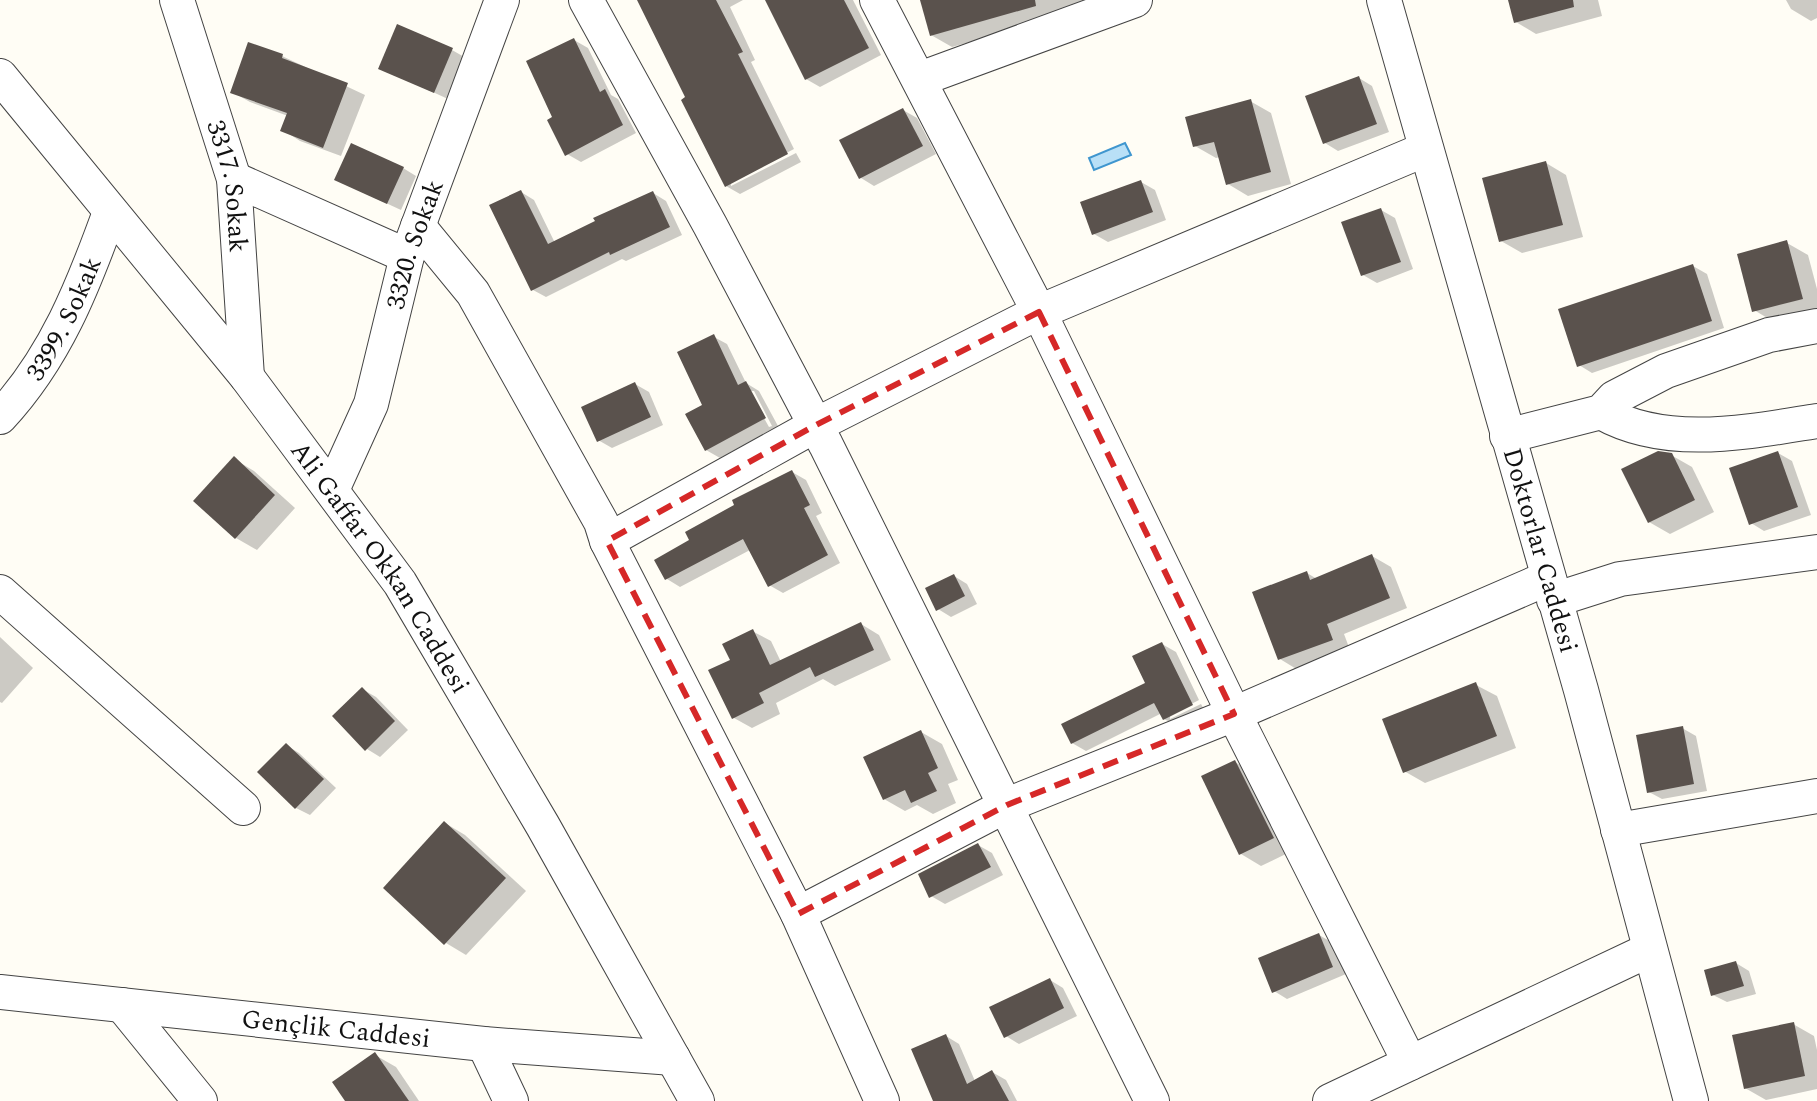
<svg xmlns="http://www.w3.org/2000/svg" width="1817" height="1101" font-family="Spectral,serif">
<rect width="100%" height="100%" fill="#fffdf5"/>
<polygon fill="#b9e0f7" stroke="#3f96cf" stroke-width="2" points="1125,143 1131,155 1094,170 1089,158"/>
<g fill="#0003" fill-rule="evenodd">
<polygon points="640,0 743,0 730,7 755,60 751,62 794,149 731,182 731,186 796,153 801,162 740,194 726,186 688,98"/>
<polygon points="766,0 853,0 881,55 820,87 806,79"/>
<polygon points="922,0 1105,0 1064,15 952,47 931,35"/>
<polygon points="1510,0 1598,0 1602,16 1536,34 1516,22"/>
<polygon points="1786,0 1817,0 1817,18 1811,21 1791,9"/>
<polygon points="574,40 588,48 611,95 618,99 636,133 581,162 567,154 555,118"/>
<polygon points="452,50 466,58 448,99 380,68"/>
<polygon points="282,56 365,95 341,156 300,141 283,130 288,116 250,102 232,92"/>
<polygon points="1359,78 1372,86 1389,132 1338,151 1325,143"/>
<polygon points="1250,101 1271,113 1291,184 1248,196 1228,184 1220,157 1216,158 1195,146"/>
<polygon points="903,110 917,118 936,154 874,186 861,178"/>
<polygon points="1546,163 1566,175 1583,237 1522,253 1501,241"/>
<polygon points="403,168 416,176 401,210 336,180"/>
<polygon points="1141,182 1155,190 1166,220 1108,242 1094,234"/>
<polygon points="521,192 534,200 555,243 653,193 666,201 682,235 626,261 622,259 546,297 533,290"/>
<polygon points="1381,210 1395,218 1413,269 1377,283 1363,275"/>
<polygon points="1787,243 1808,255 1817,289 1817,312 1774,322 1754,310"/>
<polygon points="1693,266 1707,274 1724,328 1592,373 1579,365"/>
<path d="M714 337 727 344 746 383 759 391 778 426 720 458 706 450 705 406ZM749 391H754L772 426 769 427Z"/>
<polygon points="635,384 649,392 663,425 612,448 598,440"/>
<polygon points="1778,453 1792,461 1811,515 1764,531 1751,523"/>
<polygon points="1671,455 1692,467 1714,512 1670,534 1649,522"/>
<polygon points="234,459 254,471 295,508 257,550 236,538"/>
<polygon points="792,472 806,480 822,513 816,516 840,563 783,593 769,585 750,550 680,587 667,579 692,541 737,505"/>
<polygon points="1372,556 1391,567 1407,608 1344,634 1350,650 1298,670 1280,659 1307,573 1317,579"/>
<polygon points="954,576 967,584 977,604 951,617 938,609"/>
<polygon points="861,624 879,635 891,660 835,686 823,679 776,703 780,714 752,728 734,718 752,631 771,641 781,662"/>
<polygon points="0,637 33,668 2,703 0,702"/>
<polygon points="1162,644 1176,652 1199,700 1170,715 1170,719 1201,704 1206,713 1178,726 1164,719 1162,713 1086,751 1072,743 1147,684"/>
<polygon points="1476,685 1497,696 1516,748 1425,783 1404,771"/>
<polygon points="362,689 376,697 408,730 380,757 367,749"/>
<polygon points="1682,728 1696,736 1707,791 1662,799 1649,792"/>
<polygon points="921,732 942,744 958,780 948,784 956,803 933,814 917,805 905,811 884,799"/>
<polygon points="286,745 299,753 336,788 310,815 296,808 260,772"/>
<polygon points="1235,762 1255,774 1294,850 1261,866 1241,854"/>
<polygon points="445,823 465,835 526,891 466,955 446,943 386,888"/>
<polygon points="978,845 992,853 1003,875 945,904 931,896"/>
<polygon points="1319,935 1333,943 1346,974 1287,999 1274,991"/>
<polygon points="1736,963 1749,971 1756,994 1727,1002 1713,995"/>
<polygon points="1050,980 1063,988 1077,1016 1019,1044 1006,1036"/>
<polygon points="1793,1024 1814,1036 1817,1050 1817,1089 1766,1100 1745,1088"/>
<polygon points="946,1036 959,1044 975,1081 992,1072 1006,1080 1017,1101 935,1101"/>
<polygon points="375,1055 396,1067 419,1101 347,1101"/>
</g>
<g fill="#5a524d">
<polygon points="637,0 716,0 743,52 738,54 788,154 725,187 681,100 685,97"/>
<polygon points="765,0 844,0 869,48 805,80"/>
<polygon points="920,0 1035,0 1036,6 930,36"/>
<polygon points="1508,0 1573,0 1574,7 1514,23"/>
<polygon points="397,24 453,48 434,93 378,69"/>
<polygon points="574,38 600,92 605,89 623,125 565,156 547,120 552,117 526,61"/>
<polygon points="248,42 283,54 282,58 348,83 323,148 280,131 287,113 230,93"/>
<polygon points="1359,76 1377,124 1323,144 1305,96"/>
<polygon points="1251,99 1271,172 1226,185 1214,142 1193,147 1185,117"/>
<polygon points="903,108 923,146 859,179 839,140"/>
<polygon points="351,143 404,167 387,204 334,180"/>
<polygon points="1546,161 1563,225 1499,242 1482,178"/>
<polygon points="1141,180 1153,212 1092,235 1080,202"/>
<polygon points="521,190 548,244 595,221 593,218 653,191 670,227 610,255 609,252 531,291 489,205"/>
<polygon points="1381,208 1401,262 1361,276 1341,222"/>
<polygon points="1787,240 1803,299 1752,312 1737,254"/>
<polygon points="1693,264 1712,321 1577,367 1558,309"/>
<polygon points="714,334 738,385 746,381 766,418 705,451 685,414 702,405 677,352"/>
<polygon points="635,382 651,417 597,442 581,407"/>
<polygon points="1658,451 1672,453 1695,500 1648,523 1621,469"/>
<polygon points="1778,451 1798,507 1749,525 1729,468"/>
<polygon points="234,456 275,495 235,539 193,501"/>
<polygon points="792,470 810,505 804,508 828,555 768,587 743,539 665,580 654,560 689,540 685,532 734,505 732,500"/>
<polygon points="1372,554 1390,598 1327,624 1333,640 1278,660 1252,592 1307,571 1310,580"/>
<polygon points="954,574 965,596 936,611 925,588"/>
<polygon points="861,622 874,650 815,677 810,667 759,693 764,703 732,719 708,670 730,660 722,644 753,629 770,665"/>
<polygon points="1162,642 1193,705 1163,720 1154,703 1071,744 1061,724 1145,683 1132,656"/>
<polygon points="1476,682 1497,736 1403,773 1382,719"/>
<polygon points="362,687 395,721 365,751 332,716"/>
<polygon points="1683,726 1694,784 1647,793 1636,735"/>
<polygon points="921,730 938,768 928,773 937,791 911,803 905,790 883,800 863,757"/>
<polygon points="286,743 324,779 295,809 257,772"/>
<polygon points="1235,760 1274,838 1239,855 1201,776"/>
<polygon points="444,821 506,878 444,945 383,888"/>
<polygon points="978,843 991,867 929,898 918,874"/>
<polygon points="1319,933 1333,967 1272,993 1258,958"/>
<polygon points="1736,961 1744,986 1711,996 1704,970"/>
<polygon points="1050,978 1064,1008 1004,1038 989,1007"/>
<polygon points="1794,1022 1805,1076 1744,1089 1732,1035"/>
<polygon points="946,1034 967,1084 992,1070 1009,1101 933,1101 911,1049"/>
<polygon points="375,1052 409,1101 345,1101 332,1082"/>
</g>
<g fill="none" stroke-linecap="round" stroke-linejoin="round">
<g stroke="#444" stroke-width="36">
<g id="minor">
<path id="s1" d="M177 0 234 179 247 377"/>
<polyline points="586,0 710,225 826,445 1152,1101"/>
<polyline points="877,0 1039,312 1234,714 1410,1063"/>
<path id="s2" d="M1384 0 1581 690 1691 1101"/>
<path id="s3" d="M0 76 247 377 400 583 543 826 697 1101"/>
<polyline points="920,79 1135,0"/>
<polyline points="234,179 407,256"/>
<polyline points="418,226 473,293 601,522 607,541 798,914 882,1101"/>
<path d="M1601 412C1666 449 1747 432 1817 421"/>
<path id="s4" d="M0 417C55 358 83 287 110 212"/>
<polyline points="1507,436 1601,412 1614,398 1666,371 1769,335 1817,326"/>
<path id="s5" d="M332 490 371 404 407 256 502 0"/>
<polyline points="607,541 816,425 1039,312 1426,149"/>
<polyline points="0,592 243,808"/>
<polyline points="1554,600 1620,579 1817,552"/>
<polyline points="1618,830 1817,796"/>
<polyline points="798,914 1007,805 1234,714 1548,578"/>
<path id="s6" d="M0 992 484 1044 673 1058"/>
<polyline points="122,1005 200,1101"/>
<polyline points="484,1044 511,1101"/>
<polyline points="1330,1101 1649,950"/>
</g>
</g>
<use href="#minor" stroke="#fff" stroke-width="34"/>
</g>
<path fill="none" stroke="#d62828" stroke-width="6" stroke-dasharray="16 10" stroke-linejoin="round" d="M1039 312 1234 714 1007 805 798 914 607 541 816 425Z"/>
<g text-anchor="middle" stroke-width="8" stroke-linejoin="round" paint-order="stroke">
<g font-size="26" fill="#111" stroke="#fff">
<text dy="9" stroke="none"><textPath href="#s1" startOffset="194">3317. Sokak</textPath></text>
<text dy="9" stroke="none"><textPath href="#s5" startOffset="260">3320. Sokak</textPath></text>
<text dy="9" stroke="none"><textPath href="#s4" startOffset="118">3399. Sokak</textPath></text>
<text dy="9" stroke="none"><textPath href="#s2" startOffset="572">Doktorlar Caddesi</textPath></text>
<text dy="9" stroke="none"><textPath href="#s3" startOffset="622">Ali Gaffar Okkan Caddesi</textPath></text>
<text dy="9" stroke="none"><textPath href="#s6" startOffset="338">Gençlik Caddesi</textPath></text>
</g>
</g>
</svg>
